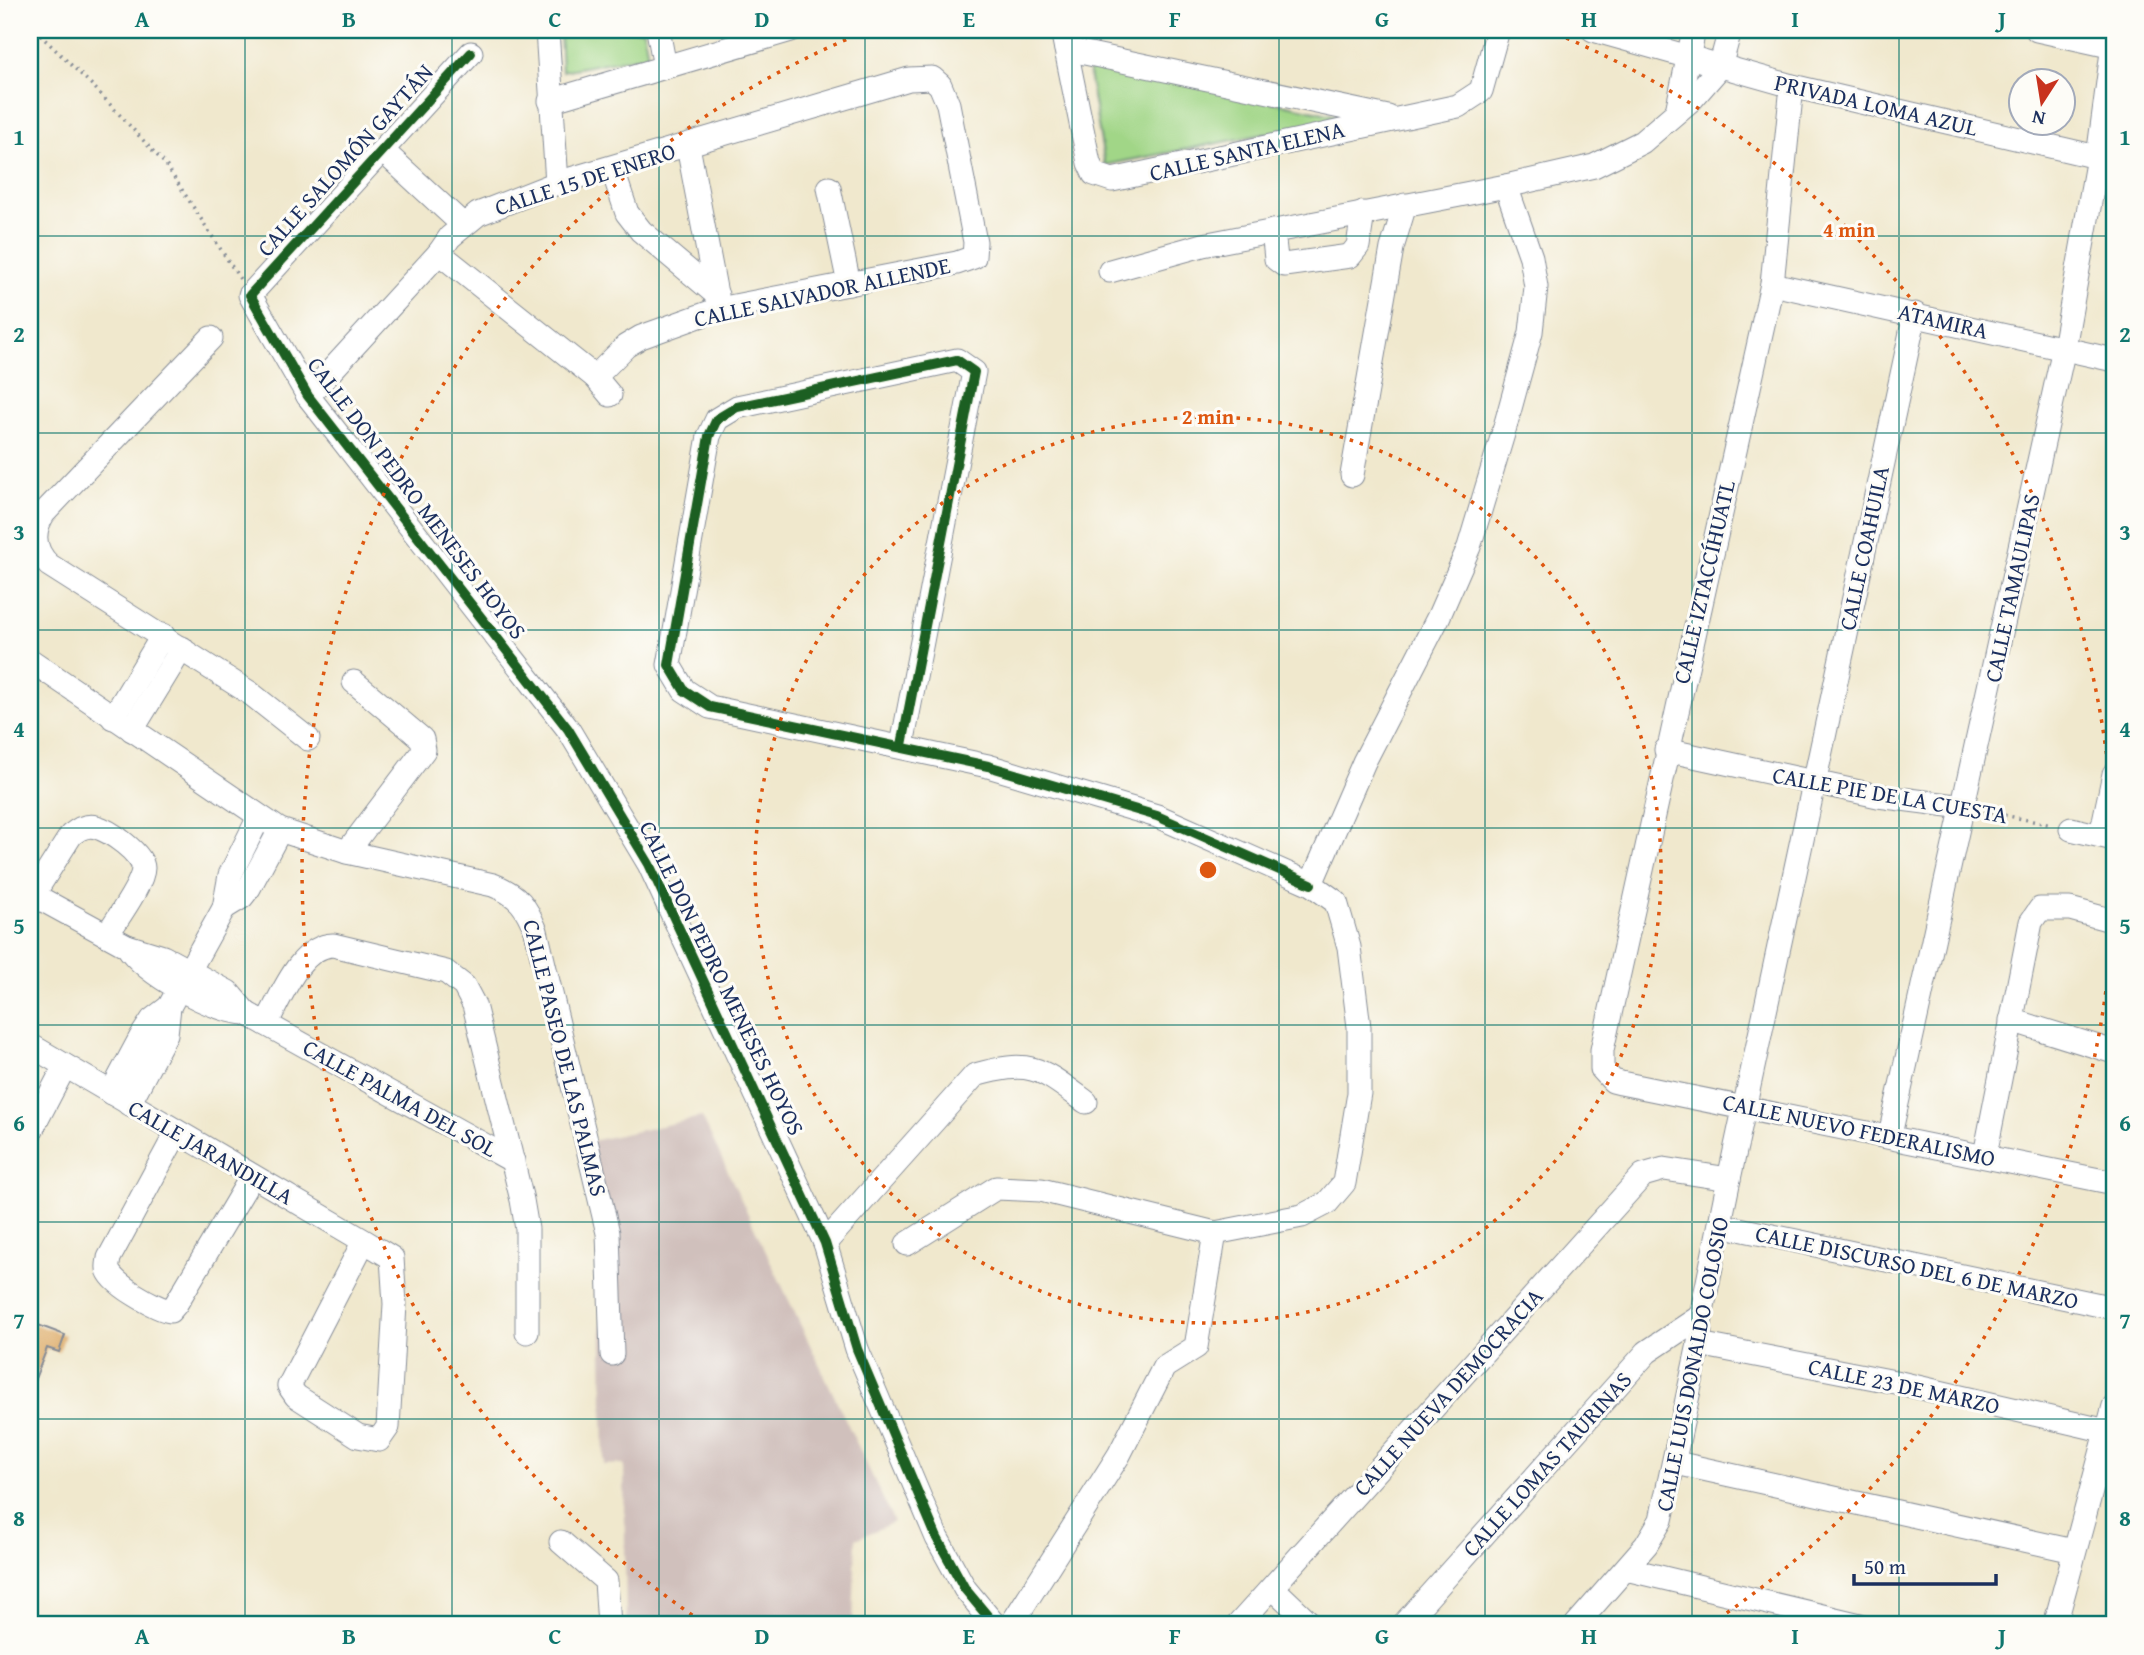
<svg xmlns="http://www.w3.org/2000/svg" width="2144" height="1655" font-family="'Gentium Book Plus',serif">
<rect width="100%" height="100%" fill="#fdfcf7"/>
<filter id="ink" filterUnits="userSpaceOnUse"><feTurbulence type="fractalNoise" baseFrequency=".0143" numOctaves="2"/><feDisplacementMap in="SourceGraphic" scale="14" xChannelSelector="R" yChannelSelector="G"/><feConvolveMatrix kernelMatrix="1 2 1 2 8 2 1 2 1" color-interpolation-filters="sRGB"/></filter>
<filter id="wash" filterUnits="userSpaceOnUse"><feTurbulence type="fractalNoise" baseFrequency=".00686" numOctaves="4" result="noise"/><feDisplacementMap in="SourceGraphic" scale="28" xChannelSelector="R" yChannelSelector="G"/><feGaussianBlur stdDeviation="1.57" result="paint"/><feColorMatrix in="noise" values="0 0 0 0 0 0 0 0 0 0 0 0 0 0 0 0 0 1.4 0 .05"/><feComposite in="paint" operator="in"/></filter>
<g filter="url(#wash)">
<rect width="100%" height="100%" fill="#f0e8cd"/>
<polygon fill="#d0c0bc" points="702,1117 894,1522 856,1539 853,1625 626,1625 624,1464 604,1465 600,1232 578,1144"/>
<g fill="#a1d687" stroke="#5e8272" stroke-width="2">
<polygon points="560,30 643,30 648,55 562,71"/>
<polygon points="1087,62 1347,118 1105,165"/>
</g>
<g id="blocks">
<polygon fill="#dead6c" points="30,1322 65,1335 59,1352 47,1348 31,1389"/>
</g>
</g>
<g filter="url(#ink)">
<use href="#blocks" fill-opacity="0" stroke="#868c96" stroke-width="2"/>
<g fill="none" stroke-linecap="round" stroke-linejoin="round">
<g stroke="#868c96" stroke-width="25">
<g id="minor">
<polyline points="547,30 557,183"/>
<polyline points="658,30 665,67"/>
<polyline points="1062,30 1089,163 1094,174 1112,180 1458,106 1481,91 1498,30"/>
<polyline points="1593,30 1792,86 2114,161"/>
<polyline points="2037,30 2114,47"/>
<polyline points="1066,49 1388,117"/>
<polyline points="471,53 250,295 308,396 568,729 649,864 825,1243 857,1349 937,1538 965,1589 995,1625"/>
<polyline points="1792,86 1772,284 1602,1050 1602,1069 1613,1081 1621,1083 2114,1183"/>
<polyline points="550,101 791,30"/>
<polyline points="1677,111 1694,30"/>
<polyline points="688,146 717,299"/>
<polyline points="383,151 463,225"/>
<polyline points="612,168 627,213 641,231 717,295"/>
<polyline points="829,188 849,284"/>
<polyline points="1273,231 1276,259 1284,265 1350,256 1358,246 1363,213"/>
<polyline points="439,253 595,377 610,395"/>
<polyline points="1110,271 1203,245 1506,186 1594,166 1642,142 1692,99 1720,67 1730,30"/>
<polyline points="1772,284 2114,360"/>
<path d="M211 338 44 513C32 531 33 550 49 565L250 693 308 739"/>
<polyline points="308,396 439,253 450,237 478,214 557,183 909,79 932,78 940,85 948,104 975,242 974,257 957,263 719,309 641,337 626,346 595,377"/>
<polyline points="1352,475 1392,248 1405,205"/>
<path d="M30 660 280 830 347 852 493 885C519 895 526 906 536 931L608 1233 612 1354"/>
<polyline points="113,718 163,635"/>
<polyline points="132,730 182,648"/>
<polyline points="902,745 974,372 957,360 737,407 717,419 709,436 669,665 684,690 710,707 988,766 1157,816 1311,884"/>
<polyline points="1666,750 1878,796 1964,807"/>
<polyline points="2071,829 2114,839"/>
<polyline points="2101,835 2114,774"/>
<polyline points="347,852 424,750 422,739 354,682"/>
<polyline points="30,893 127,946 163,957 228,992 246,1013"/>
<path d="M33 895 71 835C78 829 86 824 96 827 109 830 143 854 143 868 143 884 116 920 107 935"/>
<polyline points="224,908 242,897 249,888 280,830"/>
<path d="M127 946C146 975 212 1011 246 1013L513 1161"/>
<polyline points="2011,1020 2114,1052"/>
<path d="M266 1024C281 998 299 946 333 945L446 972 464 986 474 1005 522 1200 527 1229V1332"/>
<polyline points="30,1045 364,1241 392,1258 395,1304 388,1427 379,1440 358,1436 296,1396 289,1386 364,1241"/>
<polyline points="111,1093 141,1037 152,1020 169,1007 224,908 230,875 259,817"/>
<polyline points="129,1104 166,1034 169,1007"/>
<path d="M177 1132 109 1258C109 1260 107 1267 108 1269 110 1283 157 1309 170 1311L176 1304 252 1176"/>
<polyline points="30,1133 65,1066"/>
<polyline points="1890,1135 2064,348 2098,157 2114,37"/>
<polyline points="1985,1155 2031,922 2040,909 2070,909 2114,921"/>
<polyline points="1720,1225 2114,1308"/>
<path d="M825 1243 975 1075C1032 1059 1040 1068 1086 1102"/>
<polyline points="907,1244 996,1188 1041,1190 1215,1233"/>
<polyline points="1699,1344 1900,1383 2107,1431"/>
<polyline points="1676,1463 2074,1551"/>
<polyline points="561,1542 606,1581 609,1625"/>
<polyline points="1626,1569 1860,1625"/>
<polyline points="1274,1589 1312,1625"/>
<polyline points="1011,1625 1119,1455 1164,1367 1196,1347 1215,1233 1302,1216 1327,1203 1344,1183 1359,1093 1359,1027 1349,947 1336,902 1311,884 1364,762 1438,618 1469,547 1503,434 1531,332 1536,287 1531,257 1506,186"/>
<polyline points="1238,1625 1643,1175 1664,1169 1729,1179"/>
<polyline points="1403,1625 1647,1352 1701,1316"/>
<polyline points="1576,1625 1646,1545 1661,1520 1699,1344 1701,1316 1729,1179 1915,314"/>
<polyline points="2055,1625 2114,1406"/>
</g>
</g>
<g stroke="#868c96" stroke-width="3.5" stroke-dasharray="2 5" stroke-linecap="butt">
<polyline points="35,30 94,87 166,165 240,279"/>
<polyline points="1984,811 2052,825"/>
</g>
<use href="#minor" stroke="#fff" stroke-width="23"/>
<g stroke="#fdfcf7" stroke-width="15">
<g id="cycleway">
<polyline points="471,53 250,295 308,396 568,729 649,864 825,1243 857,1349 937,1538 965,1589 995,1625"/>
<polyline points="902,745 974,372 957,360 737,407 717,419 709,436 669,665 684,690 710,707 988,766 1157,816 1311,884"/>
</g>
</g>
<use href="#cycleway" stroke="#1b5e20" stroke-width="10"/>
</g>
</g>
<path fill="none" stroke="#0f766e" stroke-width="2" stroke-opacity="0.55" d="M245 30V1625M452 30V1625M659 30V1625M865 30V1625M1072 30V1625M1279 30V1625M1485 30V1625M1692 30V1625M1899 30V1625M30 236H2114M30 433H2114M30 630H2114M30 828H2114M30 1025H2114M30 1222H2114M30 1419H2114"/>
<g fill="none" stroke="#de5710" stroke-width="3.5" stroke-dasharray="3.5 7">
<circle cx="1208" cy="870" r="453"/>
<path d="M701 1621A906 906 0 0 1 869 30M1547 30A906 906 0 0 1 1715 1621"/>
</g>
<g text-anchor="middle" stroke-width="6" stroke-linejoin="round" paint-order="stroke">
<g font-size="23" fill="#1b2f5e" stroke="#fdfcf7">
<text transform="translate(1876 105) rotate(13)" y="8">PRIVADA LOMA AZUL</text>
<text transform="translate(1247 151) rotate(-13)" y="8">CALLE SANTA ELENA</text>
<text transform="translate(345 160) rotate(-48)" y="8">CALLE SALOMÓN GAYTÁN</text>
<text transform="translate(585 179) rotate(-18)" y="8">CALLE 15 DE ENERO</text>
<text transform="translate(822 292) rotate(-12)" y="8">CALLE SALVADOR ALLENDE</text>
<text transform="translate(1943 321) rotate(13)" y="8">ATAMIRA</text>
<text transform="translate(417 498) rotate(53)" y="8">CALLE DON PEDRO MENESES HOYOS</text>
<text transform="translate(1864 548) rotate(-78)" y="8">CALLE COAHUILA</text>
<text transform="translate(1704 582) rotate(-77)" y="8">CALLE IZTACCÍHUATL</text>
<text transform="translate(2012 588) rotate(-78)" y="8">CALLE TAMAULIPAS</text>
<text transform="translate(1890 795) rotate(10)" y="8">CALLE PIE DE LA CUESTA</text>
<text transform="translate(722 978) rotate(64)" y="8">CALLE DON PEDRO MENESES HOYOS</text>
<text transform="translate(565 1058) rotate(76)" y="8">CALLE PASEO DE LAS PALMAS</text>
<text transform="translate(400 1098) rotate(29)" y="8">CALLE PALMA DEL SOL</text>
<text transform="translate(1859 1130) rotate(12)" y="8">CALLE NUEVO FEDERALISMO</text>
<text transform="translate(211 1152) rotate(30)" y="8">CALLE JARANDILLA</text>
<text transform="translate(1917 1267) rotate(12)" y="8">CALLE DISCURSO DEL 6 DE MARZO</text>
<text transform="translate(1692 1364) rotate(-79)" y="8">CALLE LUIS DONALDO COLOSIO</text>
<text transform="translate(1904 1386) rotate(12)" y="8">CALLE 23 DE MARZO</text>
<text transform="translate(1448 1392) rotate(-48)" y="8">CALLE NUEVA DEMOCRACIA</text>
<text transform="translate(1547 1464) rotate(-48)" y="8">CALLE LOMAS TAURINAS</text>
</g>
</g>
<circle cx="1208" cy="870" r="10" fill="#de5710" stroke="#fdfcf7" stroke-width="3.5"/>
<g font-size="21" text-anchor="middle" font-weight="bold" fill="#de5710" stroke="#fdfcf7" stroke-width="6" stroke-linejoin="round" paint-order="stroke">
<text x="1849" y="237">4 min</text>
<text x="1208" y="424">2 min</text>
</g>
<rect width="2144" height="1655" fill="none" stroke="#fdfcf7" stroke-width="77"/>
<g transform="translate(2042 102) rotate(192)"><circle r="33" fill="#fdfcf7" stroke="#a3aaba" stroke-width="2"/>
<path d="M0-5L12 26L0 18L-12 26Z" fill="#c8321e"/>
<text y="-10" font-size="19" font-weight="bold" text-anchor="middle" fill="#1b2f5e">N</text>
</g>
<path d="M1854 1574v10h142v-10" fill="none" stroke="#1b2f5e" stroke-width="3.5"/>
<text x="1864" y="1574" font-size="21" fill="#1b2f5e" stroke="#fdfcf7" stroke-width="5" paint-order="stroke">50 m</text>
<rect x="38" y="38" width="2068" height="1578" fill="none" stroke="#0f766e" stroke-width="2.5"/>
<g font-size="23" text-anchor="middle" font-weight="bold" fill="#0f766e">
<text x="142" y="27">A</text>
<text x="349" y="27">B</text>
<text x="555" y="27">C</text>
<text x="762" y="27">D</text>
<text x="969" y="27">E</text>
<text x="1175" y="27">F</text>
<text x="1382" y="27">G</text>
<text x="1589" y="27">H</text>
<text x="1795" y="27">I</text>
<text x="2002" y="27">J</text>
<text x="19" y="145">1</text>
<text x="2125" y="145">1</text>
<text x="19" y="342">2</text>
<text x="2125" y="342">2</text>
<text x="19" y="540">3</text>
<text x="2125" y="540">3</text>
<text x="19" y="737">4</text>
<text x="2125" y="737">4</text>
<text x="19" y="934">5</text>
<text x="2125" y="934">5</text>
<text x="19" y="1131">6</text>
<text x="2125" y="1131">6</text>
<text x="19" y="1329">7</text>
<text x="2125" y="1329">7</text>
<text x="19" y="1526">8</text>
<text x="2125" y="1526">8</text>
<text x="142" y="1644">A</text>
<text x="349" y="1644">B</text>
<text x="555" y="1644">C</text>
<text x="762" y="1644">D</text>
<text x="969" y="1644">E</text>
<text x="1175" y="1644">F</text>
<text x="1382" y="1644">G</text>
<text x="1589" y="1644">H</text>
<text x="1795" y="1644">I</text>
<text x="2002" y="1644">J</text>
</g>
</svg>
